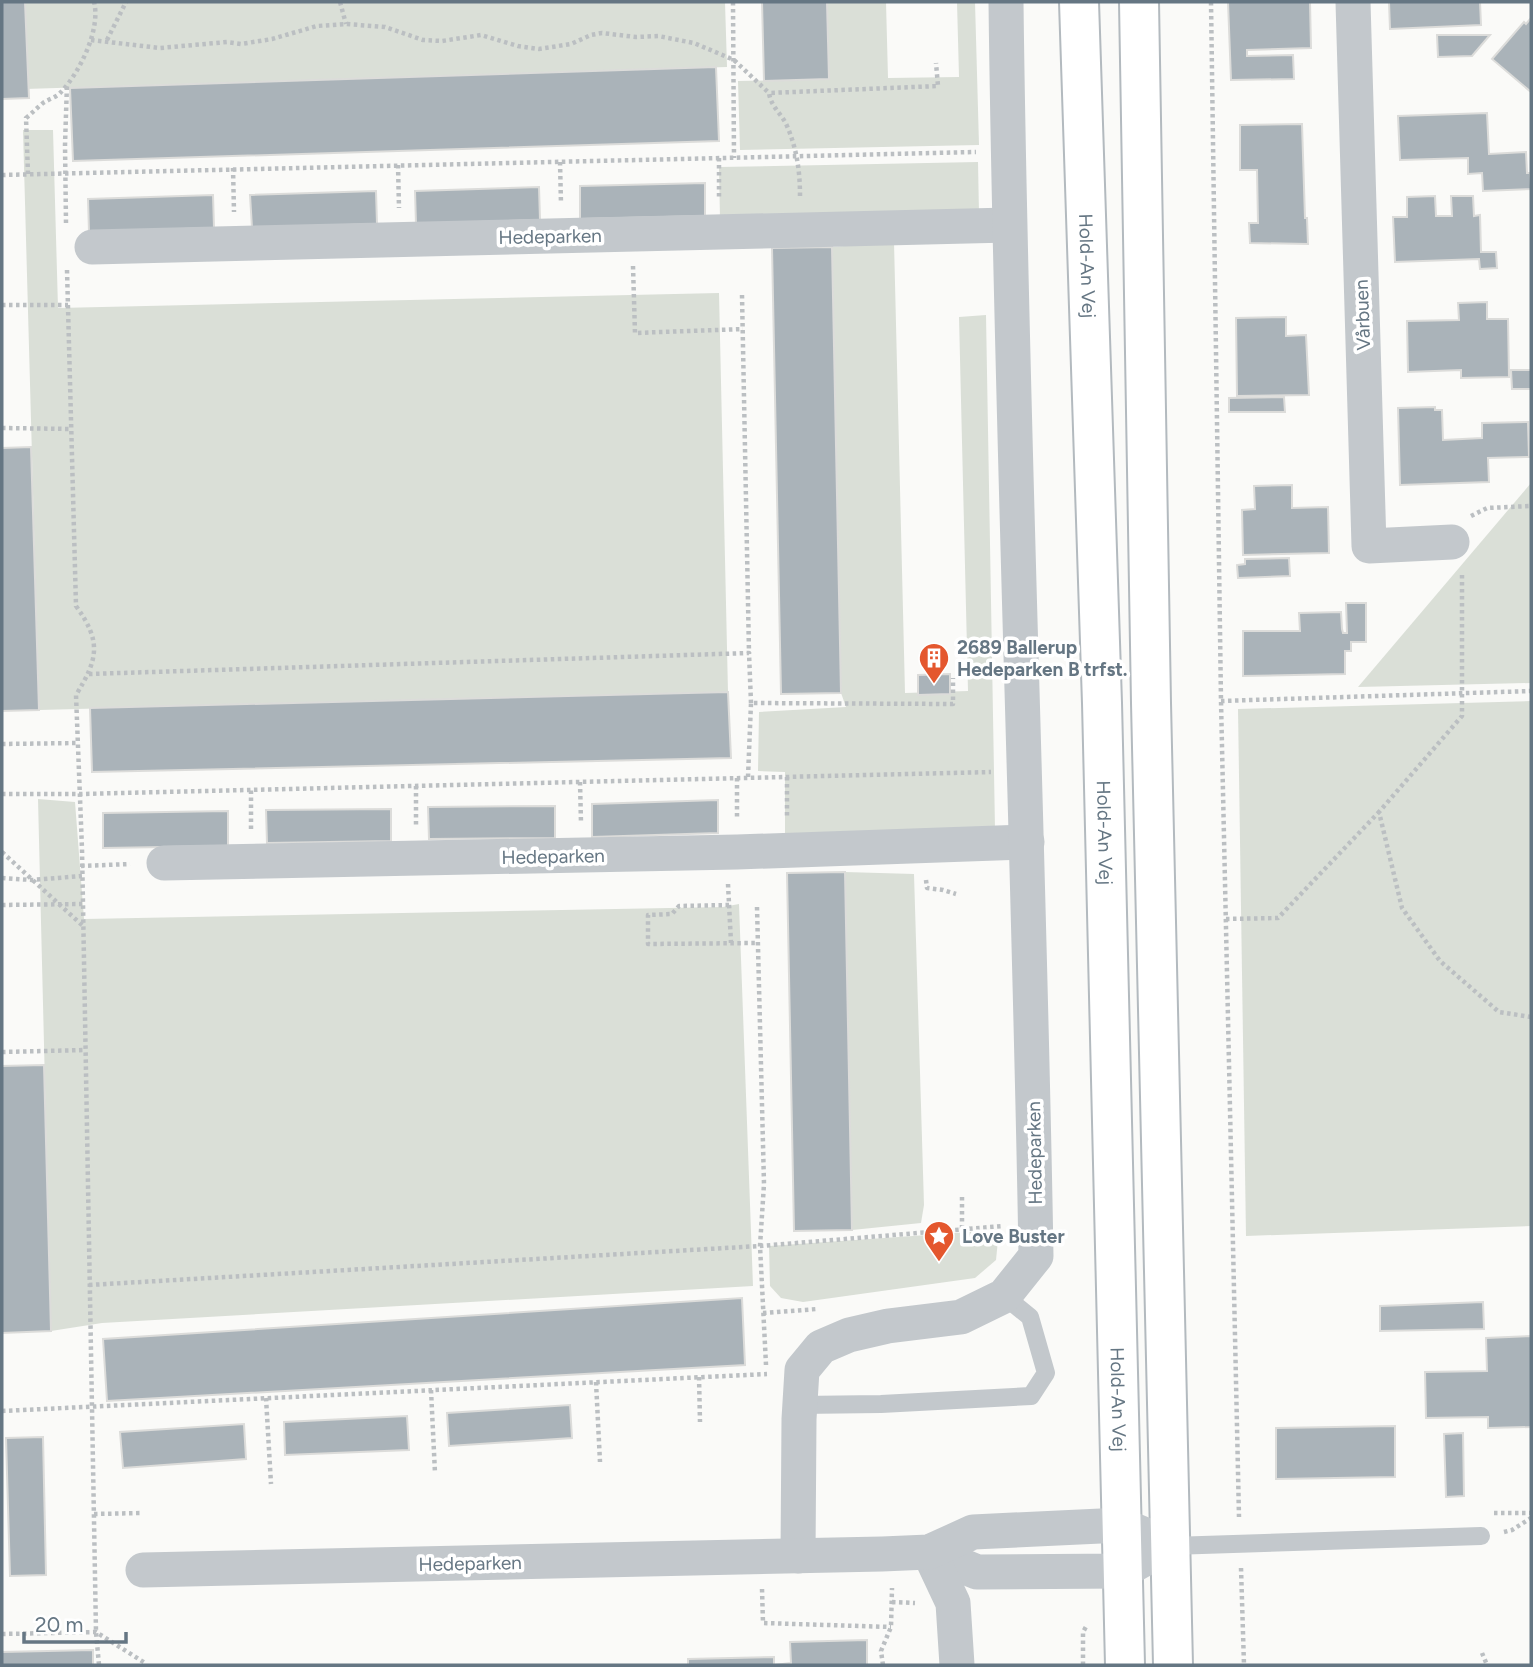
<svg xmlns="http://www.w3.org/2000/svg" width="1533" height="1667" font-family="Figtree,sans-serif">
<rect width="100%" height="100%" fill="#fafaf8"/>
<g fill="#dadfd7">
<polygon points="22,2 725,2 727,67 25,89"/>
<polygon points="827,2 886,2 888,78 959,77 957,2 975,2 979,145 740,150 738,81 828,79"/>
<polygon points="23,130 53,130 58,308 719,293 728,692 39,710"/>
<polygon points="978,162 979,214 720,219 719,167"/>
<polygon points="894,242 905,693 968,691 959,317 986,315 995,829 785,836 785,772 758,771 759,712 846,707 841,693 832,247"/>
<polygon points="1531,483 1531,683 1358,687"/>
<polygon points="1531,701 1531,1226 1246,1236 1238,709"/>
<polygon points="38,799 75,802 84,919 723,907 739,904 753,1286 102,1323 51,1331"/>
<polygon points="845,872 914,874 924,1205 921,1223 852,1230"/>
<polygon points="999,1230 996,1260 975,1278 803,1302 781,1298 770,1286 769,1246"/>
</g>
<g fill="#aab3b9" stroke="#dcdcda" stroke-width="2">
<polygon points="2,2 25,2 29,98 2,99"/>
<polygon points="762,2 827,2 829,79 764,81"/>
<polygon points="1228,2 1310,2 1311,48 1247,50 1247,56 1293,55 1294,79 1231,80"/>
<polygon points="1389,2 1480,2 1481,25 1390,29"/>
<polygon points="1531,18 1531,92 1492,59 1524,22 1526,24"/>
<polygon points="1437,35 1490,35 1472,56 1438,57"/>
<polygon points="716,67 719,141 73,161 70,88"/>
<polygon points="1487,113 1489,154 1526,152 1527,173 1530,173 1531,189 1483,191 1482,173 1468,174 1468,158 1400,160 1398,116"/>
<polygon points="1302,124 1305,218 1307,218 1308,244 1250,243 1249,223 1258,223 1257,170 1240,170 1240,125"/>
<polygon points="705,183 705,216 580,219 580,186"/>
<polygon points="539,187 540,220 416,224 415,191"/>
<polygon points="376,191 377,224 252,228 250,195"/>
<polygon points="213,195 214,228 89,232 88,199"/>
<polygon points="1435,196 1436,216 1452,216 1451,196 1473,196 1474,216 1480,215 1481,252 1496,252 1497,268 1480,269 1479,259 1395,262 1393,217 1407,217 1407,197"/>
<polygon points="832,247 841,693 781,694 772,248"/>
<polygon points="1487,302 1487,319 1508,319 1509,377 1461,378 1461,370 1408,372 1407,321 1459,320 1458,303"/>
<polygon points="1286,317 1286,336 1306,335 1309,395 1237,396 1236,318"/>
<polygon points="1511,370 1531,370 1531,389 1512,389"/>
<polygon points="1284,397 1285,412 1229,412 1229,398"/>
<polygon points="1435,407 1435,410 1442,410 1443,440 1482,438 1482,423 1528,422 1529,457 1488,458 1489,482 1400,485 1398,408"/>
<polygon points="31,447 39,710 2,711 2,448"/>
<polygon points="1292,485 1292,508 1328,507 1329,553 1243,555 1242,510 1255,509 1254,486"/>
<polygon points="1289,558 1290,576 1238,578 1237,565 1245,564 1245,559"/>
<polygon points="1346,603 1366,603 1366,642 1351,642 1351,651 1345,651 1345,674 1243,676 1243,631 1300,631 1299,613 1341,612 1342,629 1343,633 1347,633"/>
<polygon points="950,674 950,694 918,695 918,675"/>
<polygon points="728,692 731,758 92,772 90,708"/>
<polygon points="718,800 718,833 592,837 592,804"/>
<polygon points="555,806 555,838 429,839 428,807"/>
<polygon points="391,809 391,841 267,843 266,810"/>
<polygon points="228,811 228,846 103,848 103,813"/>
<polygon points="845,872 852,1230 794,1231 787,873"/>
<polygon points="44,1065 51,1331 2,1333 2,1066"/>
<polygon points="742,1298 745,1365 107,1401 103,1339"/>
<polygon points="1483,1302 1484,1329 1380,1331 1380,1306"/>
<polygon points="1531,1336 1531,1427 1488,1428 1488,1417 1426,1418 1425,1372 1487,1371 1486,1338"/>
<polygon points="570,1405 572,1438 449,1446 447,1413"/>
<polygon points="407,1416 409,1450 285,1455 284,1422"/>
<polygon points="244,1424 246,1459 123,1468 120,1432"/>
<polygon points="1395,1426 1395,1477 1276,1479 1276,1428"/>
<polygon points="1463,1433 1464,1496 1446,1497 1444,1434"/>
<polygon points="43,1437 46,1575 10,1576 6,1438"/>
<polygon points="867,1640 867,1665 774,1665 791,1663 790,1642"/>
<polygon points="93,1650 93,1665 2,1665 2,1652"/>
<polygon points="774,1657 774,1665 688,1665 688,1659"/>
</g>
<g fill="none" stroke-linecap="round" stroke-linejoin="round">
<g stroke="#b3babf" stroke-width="42">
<g id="secondary">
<path id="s1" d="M1079 2 1102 703 1125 1665"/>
<polyline points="1139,2 1151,703 1173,1665"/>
</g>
</g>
<g stroke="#bbbfc2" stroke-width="4.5" stroke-dasharray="3.5 3.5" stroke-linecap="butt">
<polyline points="340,2 346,24"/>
<polyline points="733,2 734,158"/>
<polyline points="1211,2 1221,701 1239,1517"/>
<polyline points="91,40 160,48 227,42 241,44 272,39 317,26 346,24 385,27 423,40 442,41 481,35 518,46 539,49 571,44 591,35 602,33 636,37 658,36 694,43 734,60 769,93"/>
<polyline points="107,40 126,2"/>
<polyline points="719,158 719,199"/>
<polyline points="560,162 561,204"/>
<polyline points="398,165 399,208"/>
<polyline points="233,168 234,212"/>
<path d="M28 174 26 118C32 113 37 108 43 103 49 99 57 97 61 92 80 72 101 29 94 2"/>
<polyline points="2,175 976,152"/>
<path d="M800 196C800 172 797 149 787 126 782 114 771 107 769 93L938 86 936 63"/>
<polyline points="66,223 65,145 67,84"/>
<polyline points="633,266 635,333 743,329"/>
<path d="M67 270 76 606C102 642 98 659 76 695L82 849 96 1632 99 1665"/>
<polyline points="742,295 749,653"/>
<polyline points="2,305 68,305"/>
<polyline points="2,428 71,429"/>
<polyline points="1471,516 1487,508 1531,506"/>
<polyline points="1462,575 1462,716 1379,812 1402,908 1440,961 1499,1012 1531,1017"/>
<polyline points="89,674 749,653 751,703"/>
<polyline points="1221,701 1531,691"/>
<polyline points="2,744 78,743"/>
<polyline points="748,777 751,703 953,704 953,678"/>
<polyline points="787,777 787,818"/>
<polyline points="737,778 737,819"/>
<polyline points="580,782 581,823"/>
<polyline points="416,786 416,826"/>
<polyline points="2,794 81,794 991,772"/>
<polyline points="251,829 251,790"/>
<polyline points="2,852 83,926"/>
<polyline points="81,866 130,864"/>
<polyline points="2,878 32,880 82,876"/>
<polyline points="926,880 927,888 943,890 956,894"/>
<polyline points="728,884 731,943"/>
<polyline points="2,905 82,904"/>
<polyline points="729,905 679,906 672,914 648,915 648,944 758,943"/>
<polyline points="757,907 764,1184 760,1246 766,1365"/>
<polyline points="1226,919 1278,918 1379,812"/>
<polyline points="2,1052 85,1050"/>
<polyline points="962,1197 962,1229"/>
<polyline points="89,1285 760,1246 1003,1226"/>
<polyline points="763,1313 817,1309"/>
<polyline points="699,1377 700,1422"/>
<polyline points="596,1382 600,1462"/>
<polyline points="431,1390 435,1473"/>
<polyline points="266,1398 271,1484"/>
<polyline points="2,1411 767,1374"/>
<polyline points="1494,1513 1531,1513"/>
<polyline points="94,1514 142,1513"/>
<polyline points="1504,1532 1512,1530 1531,1518"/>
<polyline points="1241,1568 1244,1665"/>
<polyline points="762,1589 763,1623 891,1627"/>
<polyline points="892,1602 915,1603"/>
<polyline points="2,1634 96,1632 145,1663"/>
<polyline points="1482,1653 1487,1665"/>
<polyline points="883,1665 881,1651 891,1627 892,1588"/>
<polyline points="1083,1665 1083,1632 1087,1625"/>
</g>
<g stroke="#c3c8cc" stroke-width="18">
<polyline points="799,1405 881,1404 1031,1396 1046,1373 1030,1317 1004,1296"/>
<polyline points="1171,1546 1481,1536"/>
</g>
<g stroke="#c3c8cc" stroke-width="35">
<polyline points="1353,2 1369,546 1452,542"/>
<polyline points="92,247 1009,225"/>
<polyline points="164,863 737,852 1027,842"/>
<polyline points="929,1552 977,1572 1123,1571 1146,1558"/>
<polyline points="929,1552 953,1603 957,1665"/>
<path d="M798 1556 799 1419 802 1370 821 1347 849 1335 888 1326 961 1317 1004 1296 1036 1256C1029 838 1011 420 1006 2"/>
<polyline points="143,1570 882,1554 929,1552 973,1532 1122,1525 1171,1546"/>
</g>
<use href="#secondary" stroke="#fff" stroke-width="38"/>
</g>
<defs>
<g id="building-pin" transform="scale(1.575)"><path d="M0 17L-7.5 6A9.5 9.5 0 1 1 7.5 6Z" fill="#e4572e" stroke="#fff"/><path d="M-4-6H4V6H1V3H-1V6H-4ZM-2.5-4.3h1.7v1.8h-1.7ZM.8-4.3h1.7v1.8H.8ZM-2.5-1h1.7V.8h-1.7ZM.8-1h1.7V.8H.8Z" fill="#fff"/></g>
<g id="sight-pin" transform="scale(1.575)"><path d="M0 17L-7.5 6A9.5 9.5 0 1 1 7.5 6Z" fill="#e4572e" stroke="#fff"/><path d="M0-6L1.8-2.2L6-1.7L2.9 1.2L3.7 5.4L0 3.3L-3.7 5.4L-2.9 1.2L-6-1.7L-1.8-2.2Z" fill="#fff"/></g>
</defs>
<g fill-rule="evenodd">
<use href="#building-pin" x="934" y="658"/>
<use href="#sight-pin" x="939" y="1236"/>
</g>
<g text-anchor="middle" stroke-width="7" stroke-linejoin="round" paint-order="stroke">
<g font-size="19" fill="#657683" stroke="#fff">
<text transform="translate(550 236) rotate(-1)" y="7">Hedeparken</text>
<text dy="7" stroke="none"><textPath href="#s1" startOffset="264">Hold-An Vej</textPath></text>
<text transform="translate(1362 315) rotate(-92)" y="7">Vårbuen</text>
<text dy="7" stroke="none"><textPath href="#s1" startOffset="831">Hold-An Vej</textPath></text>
<text transform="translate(553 856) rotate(-1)" y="7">Hedeparken</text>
<text transform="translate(1034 1153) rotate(-91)" y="7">Hedeparken</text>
<text dy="7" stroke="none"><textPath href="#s1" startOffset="1398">Hold-An Vej</textPath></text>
<text transform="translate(470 1563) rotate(-1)" y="7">Hedeparken</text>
</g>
<g font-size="19" font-weight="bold" fill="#657683" stroke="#fff" text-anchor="start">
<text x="957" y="654">2689 Ballerup<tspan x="957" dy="22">Hedeparken B trfst.</tspan></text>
<text x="962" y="1243">Love Buster</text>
</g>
</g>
<rect width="1533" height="1667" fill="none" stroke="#657683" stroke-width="7"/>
<path d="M24 1632v10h102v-10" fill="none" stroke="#657683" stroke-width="3.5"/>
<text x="35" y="1632" font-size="21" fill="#657683" stroke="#ffffff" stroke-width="5" paint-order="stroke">20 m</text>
</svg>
